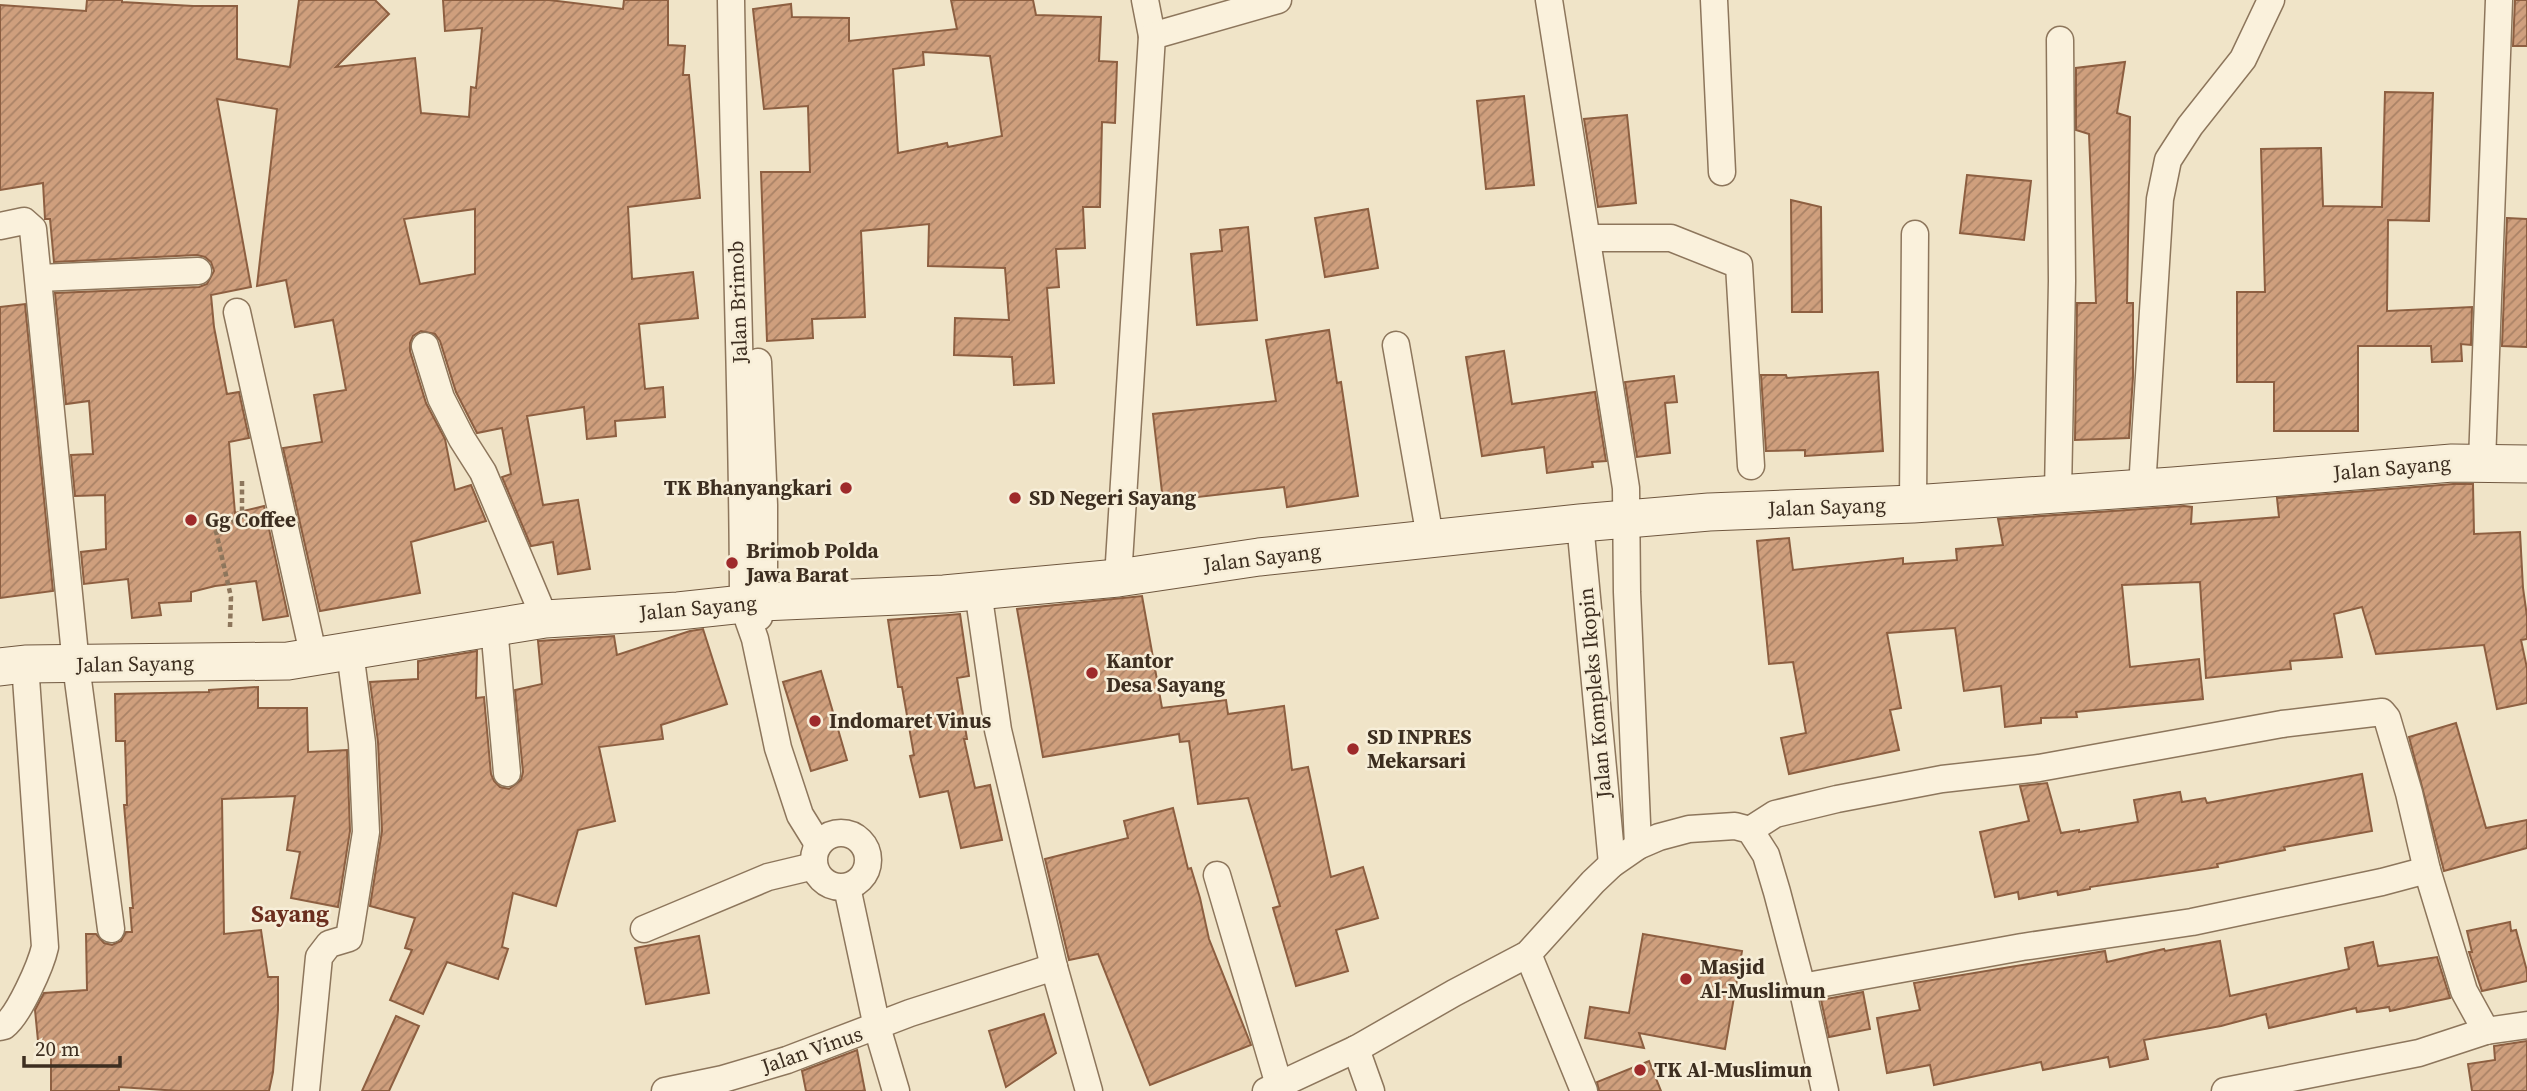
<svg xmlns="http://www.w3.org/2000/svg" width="2527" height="1091" font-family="'Source Serif 4',serif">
<defs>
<pattern id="building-hatch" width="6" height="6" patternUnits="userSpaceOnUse" patternTransform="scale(1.75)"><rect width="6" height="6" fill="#cf9f7d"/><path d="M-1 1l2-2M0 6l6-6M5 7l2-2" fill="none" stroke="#a98266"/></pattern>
</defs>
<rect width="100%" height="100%" fill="#f0e4c8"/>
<g fill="url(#building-hatch)" stroke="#8d5f41" stroke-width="2" fill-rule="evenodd">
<path d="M87 0H122V2L193 6H237V59L290 67 299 0H375L389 14 336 67 415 58 421 113 469 117 471 87 476 88 482 28 445 31 443 0H549L623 9 624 0H668V45L685 46 683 75H689L700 198 628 207 632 279 693 272 698 318 639 324 645 389 663 387 665 417 615 421 616 436 587 439 584 407 527 416 543 505 578 500 590 569 558 574 553 542 531 546 502 477 511 474 502 428 477 433 456 392 440 341 435 334 421 331 413 336 410 343V351L426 403 445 439 455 490 471 485 486 521 411 542 420 593 320 611 283 448 322 442 314 395 346 390 333 320 295 327 286 280 257 286 277 109 217 99 251 287 211 295 214 327 227 394 239 392 249 438 229 442 235 513 264 506 288 616 263 620 256 581 215 586 191 592V601L159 603 161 615 132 618 128 579 84 584 81 552 106 549 105 495 75 496 71 455 93 454 89 401 66 404 55 293 199 287 207 284 214 271 211 262 205 257 197 255 54 262 50 219H45L43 183 0 190V5L86 11ZM475 209V274L420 284 404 219Z"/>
<path d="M951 0H1033L1036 15 1101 17 1099 61 1117 62 1115 123 1102 122 1100 207H1083L1085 248 1056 249 1059 287 1047 288 1054 383 1014 385 1012 357 954 355 955 318 1009 320 1005 268 928 266 929 224 861 231 865 317 812 319 813 338 767 341 761 172H810L808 106 764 109 753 9 791 4 792 17 849 18V41L957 29ZM923 52 990 56 1002 136 948 147 947 143 898 153 893 69 924 65Z"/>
<polygon points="2515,0 2527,0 2527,46 2513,46"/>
<polygon points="2125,62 2117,113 2130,117 2127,303 2133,303 2133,377 2129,438 2075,440 2077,303 2096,303 2089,134 2076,130 2076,68"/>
<polygon points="2385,92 2433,93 2429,221 2388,220 2387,311 2472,307 2471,345 2461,344 2462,361 2432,362 2431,346 2358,346 2358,431 2274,431 2274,382 2237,382 2237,292 2265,292 2261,149 2321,148 2323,206 2382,207"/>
<polygon points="1524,96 1534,185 1486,189 1477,101"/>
<polygon points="1627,115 1636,203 1598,207 1584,119"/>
<polygon points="1967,175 2031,181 2024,240 1960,233"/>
<polygon points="1791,200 1821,207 1822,312 1792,312"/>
<polygon points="1368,209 1378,268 1325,277 1315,218"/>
<polygon points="2507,218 2527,219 2527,347 2502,346"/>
<polygon points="1248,227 1257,320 1197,325 1191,254 1222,251 1220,230"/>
<polygon points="25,304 53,591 0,598 0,307"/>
<polygon points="1329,330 1337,383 1341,382 1358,496 1287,507 1284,487 1163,501 1153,414 1276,401 1266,340"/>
<polygon points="1504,351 1512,404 1595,392 1606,461 1592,462 1593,467 1547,473 1544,447 1482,456 1466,357"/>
<polygon points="1878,372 1883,451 1805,456 1805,450 1766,451 1761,375 1786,375 1787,378"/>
<polygon points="1674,376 1677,402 1665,403 1670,453 1637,457 1625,382"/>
<polygon points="2453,484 2473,484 2474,534 2520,532 2523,588 2527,616 2527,639 2521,640 2527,668 2527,703 2497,709 2484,645 2376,654 2362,607 2334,614 2342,657 2290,661 2291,669 2206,678 2200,582 2122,585 2130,667 2199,659 2203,699 2076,712 2077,717 2041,718 2041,723 2005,727 2001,686 1964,691 1955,628 1887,633 1901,708 1890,710 1899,750 1789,774 1781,738 1806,733 1793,662 1769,664 1757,541 1789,538 1793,570 1903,558 1903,564 1957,560 1956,549 2003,545 1998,519 2184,506 2192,507 2191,524 2279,517 2277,498"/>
<polygon points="1142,596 1162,708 1226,700 1228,714 1284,706 1292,770 1308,767 1331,877 1363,867 1378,918 1336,930 1348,971 1296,986 1273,908 1280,906 1248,798 1198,804 1189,741 1180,742 1179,734 1043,757 1017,609"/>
<polygon points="960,614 969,676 957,678 967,739 964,739 975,788 990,785 1002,840 961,848 948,791 920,797 910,756 914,755 902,687 898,687 888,620"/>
<polygon points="703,629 727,704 661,725 663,739 599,747 615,821 578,830 556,906 513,893 502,947 508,949 498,979 447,962 423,1014 390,1000 412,950 405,948 415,918 370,906 382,831 378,742 370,682 418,679 418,661 477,651 476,698 484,697 491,774 494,781 500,787 509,789 521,780 523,772 515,690 542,684 538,641 614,636 617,655 690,631"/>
<polygon points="821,671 847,760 811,771 783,682"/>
<polygon points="258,687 258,708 307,708 308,752 347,750 350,831 338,907 291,898 300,852 287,850 295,796 222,799 224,934 261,930 268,977 278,977 278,1010 273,1072 269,1091 180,1091 119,1087 119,1091 51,1091 51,1051 39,1051 35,1010 44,993 87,990 86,934 96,934 104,943 112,945 121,941 126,932 132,932 130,908 133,908 124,805 127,805 125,741 116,741 115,694 209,692 209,690"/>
<polygon points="2456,723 2486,828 2527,820 2527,848 2444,871 2409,737"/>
<polygon points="2362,774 2372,831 2284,847 2285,850 2217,864 2218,867 2090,887 2090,889 2058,895 2057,891 2019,899 2018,892 1995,897 1980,832 2029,821 2020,786 2047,783 2061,833 2079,830 2079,832 2138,822 2134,800 2180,792 2182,802 2205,798 2207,803"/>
<polygon points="1173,808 1188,869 1191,868 1200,898 1209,939 1251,1045 1150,1085 1098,954 1069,960 1045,859 1128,838 1124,821"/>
<polygon points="2510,922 2511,931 2516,930 2527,971 2527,981 2482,991 2469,952 2472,952 2467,931"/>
<polygon points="1643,934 1742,951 1725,1049 1639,1033 1644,1048 1585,1038 1590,1007 1629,1013"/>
<polygon points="699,936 709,993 646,1004 635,948"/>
<polygon points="2220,941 2230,996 2349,969 2345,948 2373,942 2378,966 2437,957 2450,998 2390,1011 2389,1007 2357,1012 2356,1008 2269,1028 2266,1014 2221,1026 2144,1040 2148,1059 2110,1067 2108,1057 2043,1070 2041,1062 1934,1085 1930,1065 1887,1073 1877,1018 1920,1010 1914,983 2105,951 2107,962 2164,949 2165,951"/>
<polygon points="1863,992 1870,1029 1829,1037 1821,1000"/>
<polygon points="1044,1014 1056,1053 1006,1087 989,1031"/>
<polygon points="396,1016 419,1026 389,1091 362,1091"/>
<polygon points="2527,1041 2527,1091 2472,1091 2468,1064 2495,1060 2494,1046"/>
<polygon points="857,1050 865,1091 806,1091 802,1071"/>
<polygon points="1649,1061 1661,1091 1599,1091 1597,1082"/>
</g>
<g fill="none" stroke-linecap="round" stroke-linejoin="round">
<g stroke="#8d765c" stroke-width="29">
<g id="minor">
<path d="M731 0C734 202 743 403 743 605L755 639 778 748 800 815 818 844"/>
<polyline points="1145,0 1152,36"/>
<polyline points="1549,0 1626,488 1627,592 1638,846"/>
<polyline points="1714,0 1722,172"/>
<polyline points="0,226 24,221 33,229 76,665 111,929"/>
<polyline points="1587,238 1671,238 1739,265 1751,466"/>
<polyline points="39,278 198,271"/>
<polyline points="237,312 314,658"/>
<polyline points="1396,345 1430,537"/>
<polyline points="425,346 441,398 462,439 483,472 545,619"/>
<polyline points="758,362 764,505 764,576 759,617"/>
<polyline points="2482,462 2499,0"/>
<polyline points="2142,488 2160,199 2168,160 2190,126 2243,59 2271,0"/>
<polyline points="2058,493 2062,281 2060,40"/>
<polyline points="1913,504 1915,234"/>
<polyline points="1580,523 1612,864"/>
<polyline points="1118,578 1152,36 1278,0"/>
<polyline points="978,591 998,730 1054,967 1089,1091"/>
<polyline points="494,627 507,773"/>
<polyline points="1750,830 1775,814 1837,799 1942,779 2039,768 2282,724 2382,712 2387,718 2409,793 2427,870 2464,991 2486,1031"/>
<circle cx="841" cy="860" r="27"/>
<polyline points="1217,875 1279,1085"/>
<polyline points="847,887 877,1027 896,1091"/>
<polyline points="644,929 768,877 814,866"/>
<polyline points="1528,954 1584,1091"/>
<polyline points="1802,987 2022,947 2192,922 2382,882 2427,870"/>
<path d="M0 1027 4 1026C19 1015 41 965 45 947L25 664"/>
<polyline points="1356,1049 1371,1091"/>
<polyline points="306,1091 319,957 329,944 349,938 366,832 362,743 350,652"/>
<polyline points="665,1091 723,1079 787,1060 910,1013 1054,967"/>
<polyline points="1266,1091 1356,1049 1454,993 1528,954 1593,882 1612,864 1638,846 1659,837 1689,829 1735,826 1750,830 1766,855 1777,892 1802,987 1825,1091"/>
<polyline points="2225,1091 2419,1053 2486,1031 2527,1025"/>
</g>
</g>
<g stroke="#6f573f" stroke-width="39">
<polyline id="secondary" points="0,667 25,664 288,661 545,619 678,611 762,602 944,594 1118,578 1259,557 1580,523 1709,512 1913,504 2173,486 2452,463 2527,464"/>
</g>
<polyline stroke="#8d765c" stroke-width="4.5" stroke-dasharray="5 3.5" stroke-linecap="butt" points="230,627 231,597 215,527 242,517 242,481"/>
<use href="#minor" stroke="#faf1dc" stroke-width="26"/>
<use href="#secondary" stroke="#faf1dc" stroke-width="37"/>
</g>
<g fill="#9e2a2b" stroke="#f7eed8" stroke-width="2.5">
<circle cx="846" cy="488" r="7"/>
<circle cx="1015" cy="498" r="7"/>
<circle cx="191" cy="520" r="7"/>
<circle cx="732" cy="563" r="7"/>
<circle cx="1092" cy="673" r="7"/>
<circle cx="815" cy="721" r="7"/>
<circle cx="1353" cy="749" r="7"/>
<circle cx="1686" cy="979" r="7"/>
<circle cx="1640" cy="1070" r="7"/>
</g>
<g text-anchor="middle" stroke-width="5" stroke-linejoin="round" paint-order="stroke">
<g font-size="21" fill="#3d2e20" stroke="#f7eed8">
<text transform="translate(738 302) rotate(-92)" y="7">Jalan Brimob</text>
<text transform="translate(2392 468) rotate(-5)" y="7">Jalan Sayang</text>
<text transform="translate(1827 507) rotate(-2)" y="7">Jalan Sayang</text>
<text transform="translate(1262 558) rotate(-7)" y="7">Jalan Sayang</text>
<text transform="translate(698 608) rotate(-5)" y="7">Jalan Sayang</text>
<text transform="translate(135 664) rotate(-1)" y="7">Jalan Sayang</text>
<text transform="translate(1595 693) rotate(-95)" y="7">Jalan Kompleks Ikopin</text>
<text transform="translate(812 1050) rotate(-19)" y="7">Jalan Vinus</text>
</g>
<g font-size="21" font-weight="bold" fill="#3d2e20" stroke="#f7eed8" text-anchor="start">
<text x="832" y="495" text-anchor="end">TK Bhanyangkari</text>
<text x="1029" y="505">SD Negeri Sayang</text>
<text x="205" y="527">Gg Coffee</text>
<text x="746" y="558">Brimob Polda<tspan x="746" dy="24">Jawa Barat</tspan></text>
<text x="1106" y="668">Kantor<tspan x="1106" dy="24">Desa Sayang</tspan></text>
<text x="829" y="728">Indomaret Vinus</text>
<text x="1367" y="744">SD INPRES<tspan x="1367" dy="24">Mekarsari</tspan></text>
<text x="1700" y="974">Masjid<tspan x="1700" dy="24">Al-Muslimun</tspan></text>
<text x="1654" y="1077">TK Al-Muslimun</text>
</g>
<g font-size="24" font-weight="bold" fill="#6b2e1e" stroke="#f7eed8">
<text x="290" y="922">Sayang</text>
</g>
</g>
<path d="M24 1056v10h96v-10" fill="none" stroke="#3d2e20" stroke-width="3.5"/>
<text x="35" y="1056" font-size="21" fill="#3d2e20" stroke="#f7eed8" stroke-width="5" paint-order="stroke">20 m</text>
</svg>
